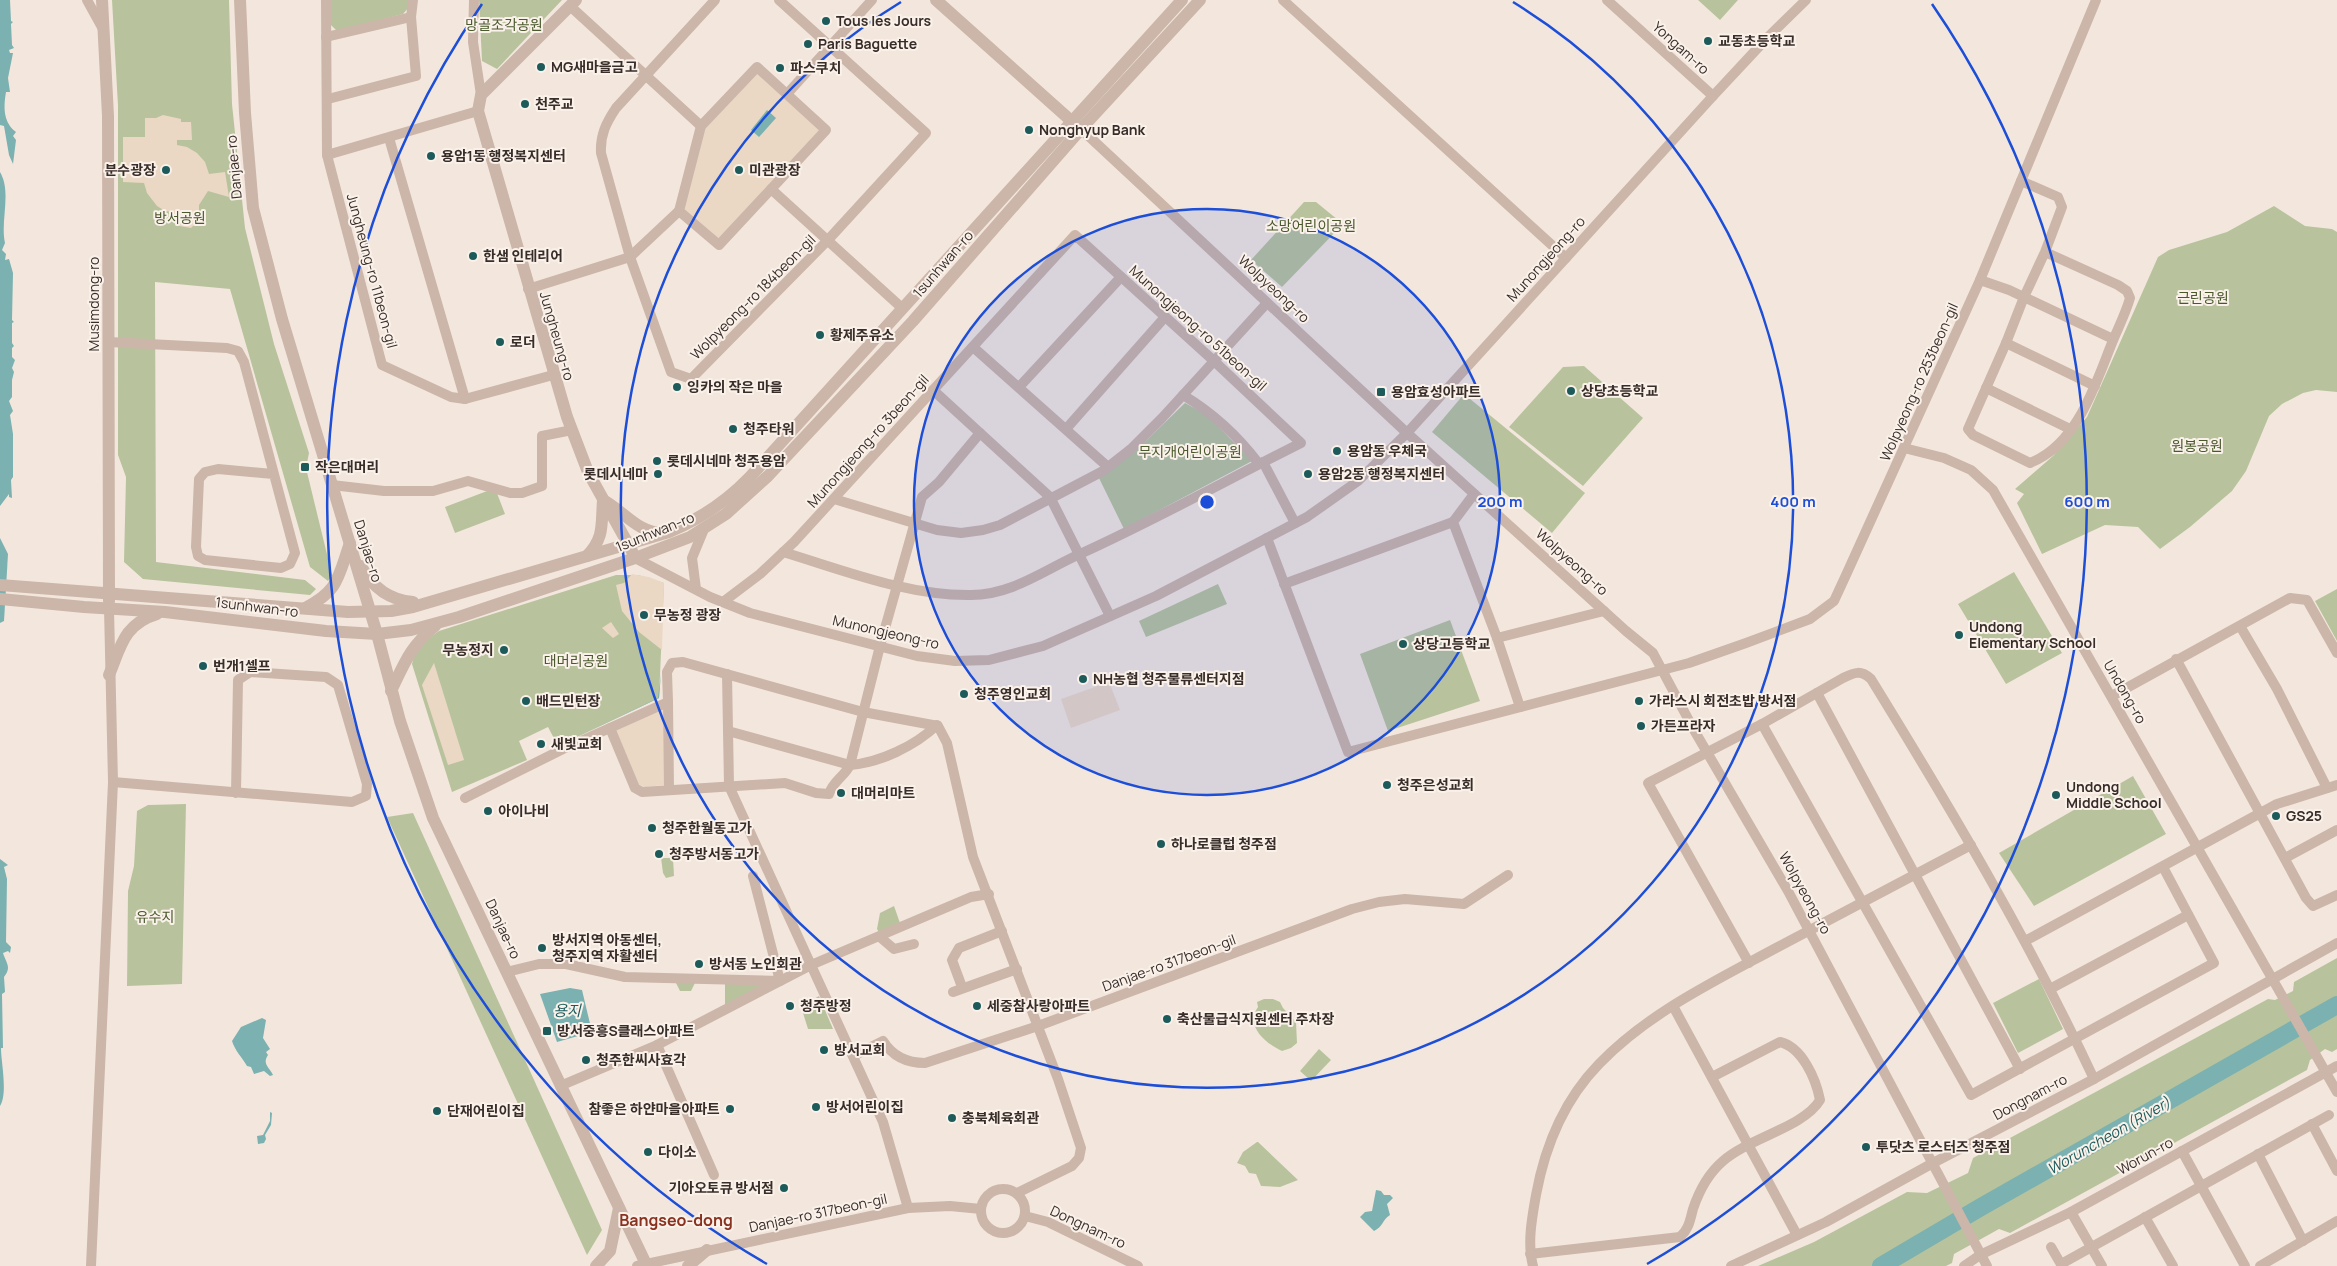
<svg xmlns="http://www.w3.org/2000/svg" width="2337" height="1266" font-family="Manrope,'Noto Sans KR',sans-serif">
<rect width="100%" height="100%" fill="#f3e7dd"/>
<g fill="#b8c39d">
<polygon points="112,0 229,0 232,104 245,228 274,344 309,453 306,468 332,575 328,581 310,567 230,289 155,282 156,562 305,580 316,589 310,595 143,579 124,562 126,477 118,455 118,106"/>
<polygon points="330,0 410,0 409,7 403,14 337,31 331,25"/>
<polygon points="479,0 562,0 497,69 482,61"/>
<polygon points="1698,0 1738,0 1720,20"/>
<polygon points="1304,202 1316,202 1343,224 1282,287 1251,260"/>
<polygon points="2274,206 2305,226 2332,229 2337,232 2337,392 2316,390 2303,393 2282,404 2269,416 2246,471 2232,491 2190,527 2160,549 2138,527 2105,525 2042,554 2017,503 2024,494 2015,489 2053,456 2087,417 2158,257 2169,250 2227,232"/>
<polygon points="1584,366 1643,418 1583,486 1509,427 1563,367"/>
<polygon points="1464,394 1585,493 1552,533 1432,432"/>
<polygon points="1185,403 1207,415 1252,461 1124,529 1099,478 1147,440"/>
<polygon points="495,488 505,514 455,533 445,507"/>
<polygon points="2014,572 2062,653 2006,684 1958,604"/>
<path d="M616 575H638L664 583 659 698 558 746 548 727 519 741 527 760 452 792 412 664C415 648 427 640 439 631Z"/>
<polygon points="1218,584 1227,604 1146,637 1139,621"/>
<polygon points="2337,589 2337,641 2315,601"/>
<polygon points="1450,620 1480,701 1388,731 1360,654"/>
<polygon points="2133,776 2166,834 2034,906 1999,853"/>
<polygon points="186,804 182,984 127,986 128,891 134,866 137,811 148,805"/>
<polygon points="413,813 602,1230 587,1255 387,817"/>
<polygon points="661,858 673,858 674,876 666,878 663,873"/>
<polygon points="894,906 900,923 880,934 877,929 880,913"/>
<polygon points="2337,958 2337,1049 2332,1052 2325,1049 2310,1060 2307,1070 2010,1233 1999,1229 1954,1254 1952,1263 1946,1266 1758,1266 1814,1242 1907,1192 1927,1193 1968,1173 1973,1158 2268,999 2275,1000 2293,991 2294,982"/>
<polygon points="674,979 695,983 691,991 680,991"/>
<polygon points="2039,979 2063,1029 2018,1053 1993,1003"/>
<polygon points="725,983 769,983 725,1005"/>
<polygon points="819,996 833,1029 808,1029 803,1013 804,1005"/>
<path d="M1264 999H1273L1280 1002 1283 1008 1296 1022 1297 1043 1291 1048 1282 1051C1265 1043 1245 1026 1258 1007L1257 1002Z"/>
<polygon points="1319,1049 1331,1060 1311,1081 1300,1071"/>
<polygon points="1257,1142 1258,1142 1298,1180 1280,1187 1261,1186 1256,1174 1249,1173 1245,1166 1237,1163 1243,1152"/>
</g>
<g fill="#ebd8c4">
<polygon points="756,71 823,130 719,240 682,210 703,128"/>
<polygon points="163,115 181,119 181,122 191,122 192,140 177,140 177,145 187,147 197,153 205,162 209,174 225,172 229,197 208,191 199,205 199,220 191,228 180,226 176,222 173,212 165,211 157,206 147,193 144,183 123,182 123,137 145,137 145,118 156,118"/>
<polygon points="632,574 649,577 664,583 662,650 639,632 622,611 616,585 624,583"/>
<polygon points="611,622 619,634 613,638 602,628"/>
<polygon points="434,663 464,760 448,765 422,685"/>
<polygon points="1109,682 1120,710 1071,728 1061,699"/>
<polygon points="664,708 665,785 645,787 638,784 616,730"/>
</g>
<g fill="#7bb1b0">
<path d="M0 0H10L11 21 13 22 11 24 12 45 14 48 9 50 10 53H13L8 78 10 92H6C3 109 4 123 16 132L13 136 16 140 13 164 9 155 4 126 0 125Z"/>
<polygon points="767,110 776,118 759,137 751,130"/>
<path d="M0 172C12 192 0 221 5 243L2 250 6 254 5 260 9 259 13 273 12 320 14 322 12 323V343L14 346 12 348V357L15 360 12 368 14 372 12 380V397L9 401 13 411 10 415 13 434V477L11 480 12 498 9 497V494L0 506Z"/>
<polygon points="0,538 8,554 4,621 0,623"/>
<polygon points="661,673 659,698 558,746 658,698"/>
<path d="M0 859 8 865 4 867 7 879 6 942 11 947 10 953 8 951 3 953C6 963 12 967 4 977L5 992 2 994 3 1048H1C1 1062 8 1094 0 1106Z"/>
<polygon points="570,988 582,990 592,1032 557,1042 540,994"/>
<path d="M262 1018 266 1020 263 1038 270 1049 266 1052 268 1055C262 1064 269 1067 273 1075L270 1076 264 1071 254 1074 251 1067 247 1066C242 1057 235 1051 232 1041L241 1027Z"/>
<polygon points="270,1112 272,1113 271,1125 265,1135 266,1139 264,1143 258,1144 257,1136 263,1135 270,1121"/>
<path d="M1376 1190 1381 1191 1384 1195H1390L1393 1198 1387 1204 1390 1215C1382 1220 1383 1227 1374 1231L1360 1217 1365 1212 1372 1211Z"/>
</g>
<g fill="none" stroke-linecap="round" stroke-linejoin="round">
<polyline stroke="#7bb1b0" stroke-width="18" points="1881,1266 1981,1207 2337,1005"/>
<g stroke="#ccb6a9" stroke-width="10">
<polyline points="87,0 103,29"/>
<polyline points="326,0 327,155 382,365 451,397 465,399 553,375"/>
<polyline points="474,0 473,42 481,95"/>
<path d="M715 0 616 108C606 123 600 135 601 153L630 257 671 372 691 379 827 241 926 133 779 0"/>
<polyline points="1283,0 1566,258"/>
<polyline points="1607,0 1713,96"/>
<polyline points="570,6 701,126"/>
<polyline points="326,37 411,17"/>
<polygon points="757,67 826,130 719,245 679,211 701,126"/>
<polyline points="787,94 872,0"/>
<polyline points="328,99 416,76 411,17 413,0"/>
<polyline points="1081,129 1407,433 1626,631 1653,653 1694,730 1788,891 1987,1266"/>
<polyline points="389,138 465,399"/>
<polyline points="327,155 478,111"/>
<path d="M2021 181 2058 197 2062 207 2045 252 2024 297 2006 343 1968 429 1973 435 2030 463C2079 444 2096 381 2114 338 2120 324 2126 312 2130 298L2127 291 2118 285 2045 252"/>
<polyline points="771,189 902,308"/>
<polyline points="1980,280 2009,290 2113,339"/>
<polyline points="528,289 630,257 679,211"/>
<polyline points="109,342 227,348 238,351 244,362 295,553 290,564 281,568 205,560 198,556 196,547 199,479 205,472 218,469 273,474"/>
<polyline points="2006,343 2095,386"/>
<polyline points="973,347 1108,467"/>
<polyline points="1019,387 1121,277"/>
<polyline points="1986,388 2070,429"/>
<polyline points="933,390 1050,497 1110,616"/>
<path d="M1183 395C1213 413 1238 436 1259 464"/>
<polyline points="1066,429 1165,317"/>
<polyline points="1904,448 1944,458 1971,470 1993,490 2337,1092"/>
<polyline points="1263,462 1295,523"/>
<polyline points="332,485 384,491 433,491 468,481 510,493 522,493 542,486 542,436 572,430"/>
<polyline points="1474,494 1453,522 1497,638 1520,707"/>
<polyline points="834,499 937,530 961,533 983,530 1000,525 1103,471 1131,449 1162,418 1267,303"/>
<polyline points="1267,538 1348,752 1689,663 1746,643 1810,619 1834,601 1846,575 1980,280 2096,0"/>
<polyline points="635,558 710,597 750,613 917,656 955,661 989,660 1043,646 1156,596 1307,517 1358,481 1407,433 1713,96 1768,37 1806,0"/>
<polyline points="1284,584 1453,522"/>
<polyline points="696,589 692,558 704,529"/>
<path d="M723 602 760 574 794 542 1075 235 1214 361 1301 443C1227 480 1155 520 1080 554 1044 570 1012 595 971 595 908 596 843 570 783 552"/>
<polyline points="2240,626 2277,689 2327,788"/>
<polyline points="1497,638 1604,611"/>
<polyline points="2176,659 2306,898 2313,906 2337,895"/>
<polyline points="727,674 729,786 811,965 971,897 989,894"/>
<polyline points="1817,693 2020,1069"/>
<polyline points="2112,696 2290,598 2307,600 2337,653"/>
<polyline points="668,702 669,789"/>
<polyline points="1762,724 1971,1095 2214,963 2163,867"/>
<path d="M610 728 635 788 642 792 785 783 816 793 829 794C833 781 844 777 850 765L880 646 922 497 939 482 980 433"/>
<path d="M728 731 850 765C879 763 915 746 937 725"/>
<polyline points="113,782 352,802 366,796 367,784 338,685 326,677 250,672 238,680 236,793"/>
<polyline points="465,798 563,749 668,702 667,672 672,663 683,662 863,712 938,726 947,743 973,857 1058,1079 1081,1148 1079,1158 1072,1166 1017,1193"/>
<polyline points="2285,858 2337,830"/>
<polyline points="880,937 894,949 914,944"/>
<polyline points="2025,941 2277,804 2337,785"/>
<path d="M1749 963 1648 783 1762 724 1843 678C1855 672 1861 670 1871 679 1951 809 2029 940 2094 1079"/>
<polyline points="507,972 539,964 566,964 625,977 780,981 753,876"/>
<polyline points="962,987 952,960 959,948 1002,931"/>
<polyline points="2050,989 2188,915"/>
<polyline points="953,992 1017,969"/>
<polyline points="1673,1006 1797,1235"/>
<polyline points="657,1045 714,1175"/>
<path d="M853 1056 883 1041C893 1057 907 1063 925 1063L1038 1026 1352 909 1379 902 1405 899 1464 904 1508 875"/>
<polyline points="560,1086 657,1045 811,965 883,1122 908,1208"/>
<polyline points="2312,1124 2337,1171"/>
<polyline points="2182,1151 2245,1266"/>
<polyline points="2258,1154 2303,1241"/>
<circle cx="1003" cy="1211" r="22"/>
<polyline points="2071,1212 2102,1266"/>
<polyline points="1025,1216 1048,1222 1138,1266"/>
<polyline points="2145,1217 2173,1266"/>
<polyline points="2051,1247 2062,1266"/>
<path d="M1530 1254 1680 1237C1689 1229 1690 1220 1693 1209 1699 1191 1709 1173 1723 1161 1749 1138 1804 1127 1820 1100 1816 1079 1802 1047 1780 1042L1712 1077"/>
<polyline points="2061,1264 2329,1115"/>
<polyline points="91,1266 113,782 109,609"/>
<polyline points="637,1266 908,1208 950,1206 981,1209"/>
<path d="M1533 1266C1527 1243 1532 1218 1536 1195 1545 1146 1564 1100 1599 1064 1648 1013 1715 981 1776 948 1841 914 1906 879 1971 845"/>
<polyline points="1731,1266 1826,1222 1933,1163 2094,1079 2337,943"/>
<polyline points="1964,1266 1980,1255 2071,1212 2337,1066"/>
<polyline points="2260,1266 2337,1221"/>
</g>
<g stroke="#ccb6a9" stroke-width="12">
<polyline points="102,0 108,116 109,601"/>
<polyline points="240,0 245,113 253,208 282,319 377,634 400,721 433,818 647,1266"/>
<polyline points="576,0 481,95 478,111 567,417 588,472 632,551"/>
<polyline points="936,0 1077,126"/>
<path d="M587 556C605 537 601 524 603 500 623 510 638 534 664 533"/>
<path d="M361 566C372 587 389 600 413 602"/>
<path d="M0 585 348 612 391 611 413 607 669 532C700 519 725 503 749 478L1182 0"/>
<polyline points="0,599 84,607 165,612 326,631 377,634 411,630 459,617 635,558 690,537 726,514 768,476 913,321 1081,129 1200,0"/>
<path d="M305 608C339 591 338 577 350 543"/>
<path d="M109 675C121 646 124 624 157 614"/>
<path d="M391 691C405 662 410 647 435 626"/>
<polyline points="596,1266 610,1251 619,1208"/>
<polyline points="688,1266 707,1250"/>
</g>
</g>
<circle cx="1207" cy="502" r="293" fill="#1d4ed8" fill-opacity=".12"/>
<g fill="none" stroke="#1d4ed8" stroke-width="2.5">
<circle cx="1207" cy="502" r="293"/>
<path d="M1513 2A586 586 0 1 1 901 2"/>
<path d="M767 1264A880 880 0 0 1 482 4M1932 4A880 880 0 0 1 1647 1264"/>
</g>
<g fill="#1d5b5b" stroke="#faf2ea" stroke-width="2">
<circle cx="826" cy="21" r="5"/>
<circle cx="1708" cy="41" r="5"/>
<circle cx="808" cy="44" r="5"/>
<circle cx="541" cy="67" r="5"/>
<circle cx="780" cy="68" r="5"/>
<circle cx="525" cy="104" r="5"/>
<circle cx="1029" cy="130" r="5"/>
<circle cx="431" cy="156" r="5"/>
<circle cx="166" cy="170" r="5"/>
<circle cx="739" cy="170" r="5"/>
<circle cx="473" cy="256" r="5"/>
<circle cx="820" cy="335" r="5"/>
<circle cx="500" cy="342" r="5"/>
<circle cx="677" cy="387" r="5"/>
<circle cx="1571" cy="391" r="5"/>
<rect x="1376" y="387" width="10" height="10" rx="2.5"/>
<circle cx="733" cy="429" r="5"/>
<circle cx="1337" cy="451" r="5"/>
<circle cx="657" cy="461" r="5"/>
<rect x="300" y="462" width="10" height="10" rx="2.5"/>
<circle cx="658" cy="474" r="5"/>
<circle cx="1308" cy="474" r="5"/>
<circle cx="644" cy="615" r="5"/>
<circle cx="1959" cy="635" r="5"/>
<circle cx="1403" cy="644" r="5"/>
<circle cx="504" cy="650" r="5"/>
<circle cx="203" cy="666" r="5"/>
<circle cx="1083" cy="679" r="5"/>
<circle cx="964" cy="694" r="5"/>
<circle cx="526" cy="701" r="5"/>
<circle cx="1639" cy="701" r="5"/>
<circle cx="1641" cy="726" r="5"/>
<circle cx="541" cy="744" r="5"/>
<circle cx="1387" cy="785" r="5"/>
<circle cx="841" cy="793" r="5"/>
<circle cx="2056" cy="795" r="5"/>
<circle cx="488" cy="811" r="5"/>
<circle cx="2276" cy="816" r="5"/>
<circle cx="652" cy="828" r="5"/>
<circle cx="1161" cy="844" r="5"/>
<circle cx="659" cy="854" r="5"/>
<circle cx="542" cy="948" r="5"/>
<circle cx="699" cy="964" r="5"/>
<circle cx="790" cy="1006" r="5"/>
<circle cx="977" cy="1006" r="5"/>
<circle cx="1167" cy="1019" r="5"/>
<rect x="542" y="1026" width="10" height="10" rx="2.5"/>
<circle cx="824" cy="1050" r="5"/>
<circle cx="586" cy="1060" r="5"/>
<circle cx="816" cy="1107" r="5"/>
<circle cx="730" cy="1109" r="5"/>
<circle cx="437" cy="1111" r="5"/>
<circle cx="952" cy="1118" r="5"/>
<circle cx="1866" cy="1147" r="5"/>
<circle cx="648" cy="1152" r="5"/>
<circle cx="784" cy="1188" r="5"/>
</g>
<g text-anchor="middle" stroke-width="4" stroke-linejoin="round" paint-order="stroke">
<g font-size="14" font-weight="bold" fill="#392d29" stroke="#faf2ea" text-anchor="start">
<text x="836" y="26">Tous les Jours</text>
<text x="1718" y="46">교동초등학교</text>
<text x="818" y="49">Paris Baguette</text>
<text x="551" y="72">MG새마을금고</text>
<text x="790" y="73">파스쿠치</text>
<text x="535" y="109">천주교</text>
<text x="1039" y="135">Nonghyup Bank</text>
<text x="441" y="161">용암1동 행정복지센터</text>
<text x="156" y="175" text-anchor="end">분수광장</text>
<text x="749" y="175">미관광장</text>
<text x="483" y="261">한샘 인테리어</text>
<text x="830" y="340">황제주유소</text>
<text x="510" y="347">로더</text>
<text x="687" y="392">잉카의 작은 마을</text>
<text x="1581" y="396">상당초등학교</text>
<text x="1391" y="397">용암효성아파트</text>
<text x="743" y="434">청주타워</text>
<text x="1347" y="456">용암동 우체국</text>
<text x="667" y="466">롯데시네마 청주용암</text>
<text x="315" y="472">작은대머리</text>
<text x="648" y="479" text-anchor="end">롯데시네마</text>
<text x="1318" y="479">용암2동 행정복지센터</text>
<text x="654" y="620">무농정 광장</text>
<text x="1969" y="632">Undong<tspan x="1969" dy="16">Elementary School</tspan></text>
<text x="1413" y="649">상당고등학교</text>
<text x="494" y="655" text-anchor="end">무농정지</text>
<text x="213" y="671">번개1셀프</text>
<text x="1093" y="684">NH농협 청주물류센터지점</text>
<text x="974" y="699">청주영인교회</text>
<text x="536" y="706">배드민턴장</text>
<text x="1649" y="706">가라스시 회전초밥 방서점</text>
<text x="1651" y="731">가든프라자</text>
<text x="551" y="749">새빛교회</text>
<text x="1397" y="790">청주은성교회</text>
<text x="2066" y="792">Undong<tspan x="2066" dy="16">Middle School</tspan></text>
<text x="851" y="798">대머리마트</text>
<text x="498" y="816">아이나비</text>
<text x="2286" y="821">GS25</text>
<text x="662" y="833">청주한월동고가</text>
<text x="1171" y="849">하나로클럽 청주점</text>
<text x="669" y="859">청주방서동고가</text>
<text x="552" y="945">방서지역 아동센터,<tspan x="552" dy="16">청주지역 자활센터</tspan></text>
<text x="709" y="969">방서동 노인회관</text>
<text x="800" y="1011">청주방정</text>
<text x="987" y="1011">세중참사랑아파트</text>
<text x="1177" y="1024">축산물급식지원센터 주차장</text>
<text x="557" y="1036">방서중흥S클래스아파트</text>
<text x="834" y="1055">방서교회</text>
<text x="596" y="1065">청주한씨사효각</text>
<text x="826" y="1112">방서어린이집</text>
<text x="720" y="1114" text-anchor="end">참좋은 하얀마을아파트</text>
<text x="447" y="1116">단재어린이집</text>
<text x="962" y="1123">충북체육회관</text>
<text x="1876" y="1152">투닷츠 로스터즈 청주점</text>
<text x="658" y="1157">다이소</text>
<text x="774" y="1193" text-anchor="end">기아오토큐 방서점</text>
</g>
<g font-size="14" fill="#4a582c" stroke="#faf2ea">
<text x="504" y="30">망골조각공원</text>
<text x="180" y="223">방서공원</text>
<text x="1311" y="231">소망어린이공원</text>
<text x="2203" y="303">근린공원</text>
<text x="2197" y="451">원봉공원</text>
<text x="1190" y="457">무지개어린이공원</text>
<text x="576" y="666">대머리공원</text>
<text x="155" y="922">유수지</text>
</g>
<g font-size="14" fill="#392d29" stroke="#faf2ea">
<text transform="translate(1681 48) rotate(42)" y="5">Yongam-ro</text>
<text transform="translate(234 167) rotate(-95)" y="5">Danjae-ro</text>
<text transform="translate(1546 259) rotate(-48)" y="5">Munongjeong-ro</text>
<text transform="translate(943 264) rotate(-49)" y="5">1sunhwan-ro</text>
<text transform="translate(372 271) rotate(75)" y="5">Jungheung-ro 11beon-gil</text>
<text transform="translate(1274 289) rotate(43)" y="5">Wolpyeong-ro</text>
<text transform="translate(753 297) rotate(-45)" y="5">Wolpyeong-ro 184beon-gil</text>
<text transform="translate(94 304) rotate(-90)" y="5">Musimdong-ro</text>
<text transform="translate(1198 328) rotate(42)" y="5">Munongjeong-ro 51beon-gil</text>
<text transform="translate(557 336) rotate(74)" y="5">Jungheung-ro</text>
<text transform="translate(1919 382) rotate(-66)" y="5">Wolpyeong-ro 253beon-gil</text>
<text transform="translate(868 441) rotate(-48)" y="5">Munongjeong-ro 3beon-gil</text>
<text transform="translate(655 532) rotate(-22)" y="5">1sunhwan-ro</text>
<text transform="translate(368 551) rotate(73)" y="5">Danjae-ro</text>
<text transform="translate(1572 562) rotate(42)" y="5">Wolpyeong-ro</text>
<text transform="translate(257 607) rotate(7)" y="5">1sunhwan-ro</text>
<text transform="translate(886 632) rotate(13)" y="5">Munongjeong-ro</text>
<text transform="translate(2125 692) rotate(60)" y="5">Undong-ro</text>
<text transform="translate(1805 893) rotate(61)" y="5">Wolpyeong-ro</text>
<text transform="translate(503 929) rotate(65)" y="5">Danjae-ro</text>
<text transform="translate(1169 963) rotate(-20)" y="5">Danjae-ro 317beon-gil</text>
<text transform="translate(2030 1097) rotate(-28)" y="5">Dongnam-ro</text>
<text transform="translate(2145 1156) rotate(-29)" y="5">Worun-ro</text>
<text transform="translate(818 1213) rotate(-12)" y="5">Danjae-ro 317beon-gil</text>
<text transform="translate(1088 1227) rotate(25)" y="5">Dongnam-ro</text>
</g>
<g font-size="15" font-style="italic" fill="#1d5b5b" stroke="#faf2ea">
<text x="567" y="1016">용지</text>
<text transform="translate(2109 1136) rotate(-30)" y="5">Woruncheon (River)</text>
</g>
<g font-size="16" font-weight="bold" fill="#8a3220" stroke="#faf2ea">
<text x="676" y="1226">Bangseo-dong</text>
</g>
</g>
<circle cx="1207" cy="502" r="8" fill="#1d4ed8" stroke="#faf2ea" stroke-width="2.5"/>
<g font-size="15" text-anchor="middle" font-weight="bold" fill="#1d4ed8" stroke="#faf2ea" stroke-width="4" stroke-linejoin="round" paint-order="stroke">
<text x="1500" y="507">200 m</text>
<text x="1793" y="507">400 m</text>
<text x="2087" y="507">600 m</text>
</g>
</svg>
